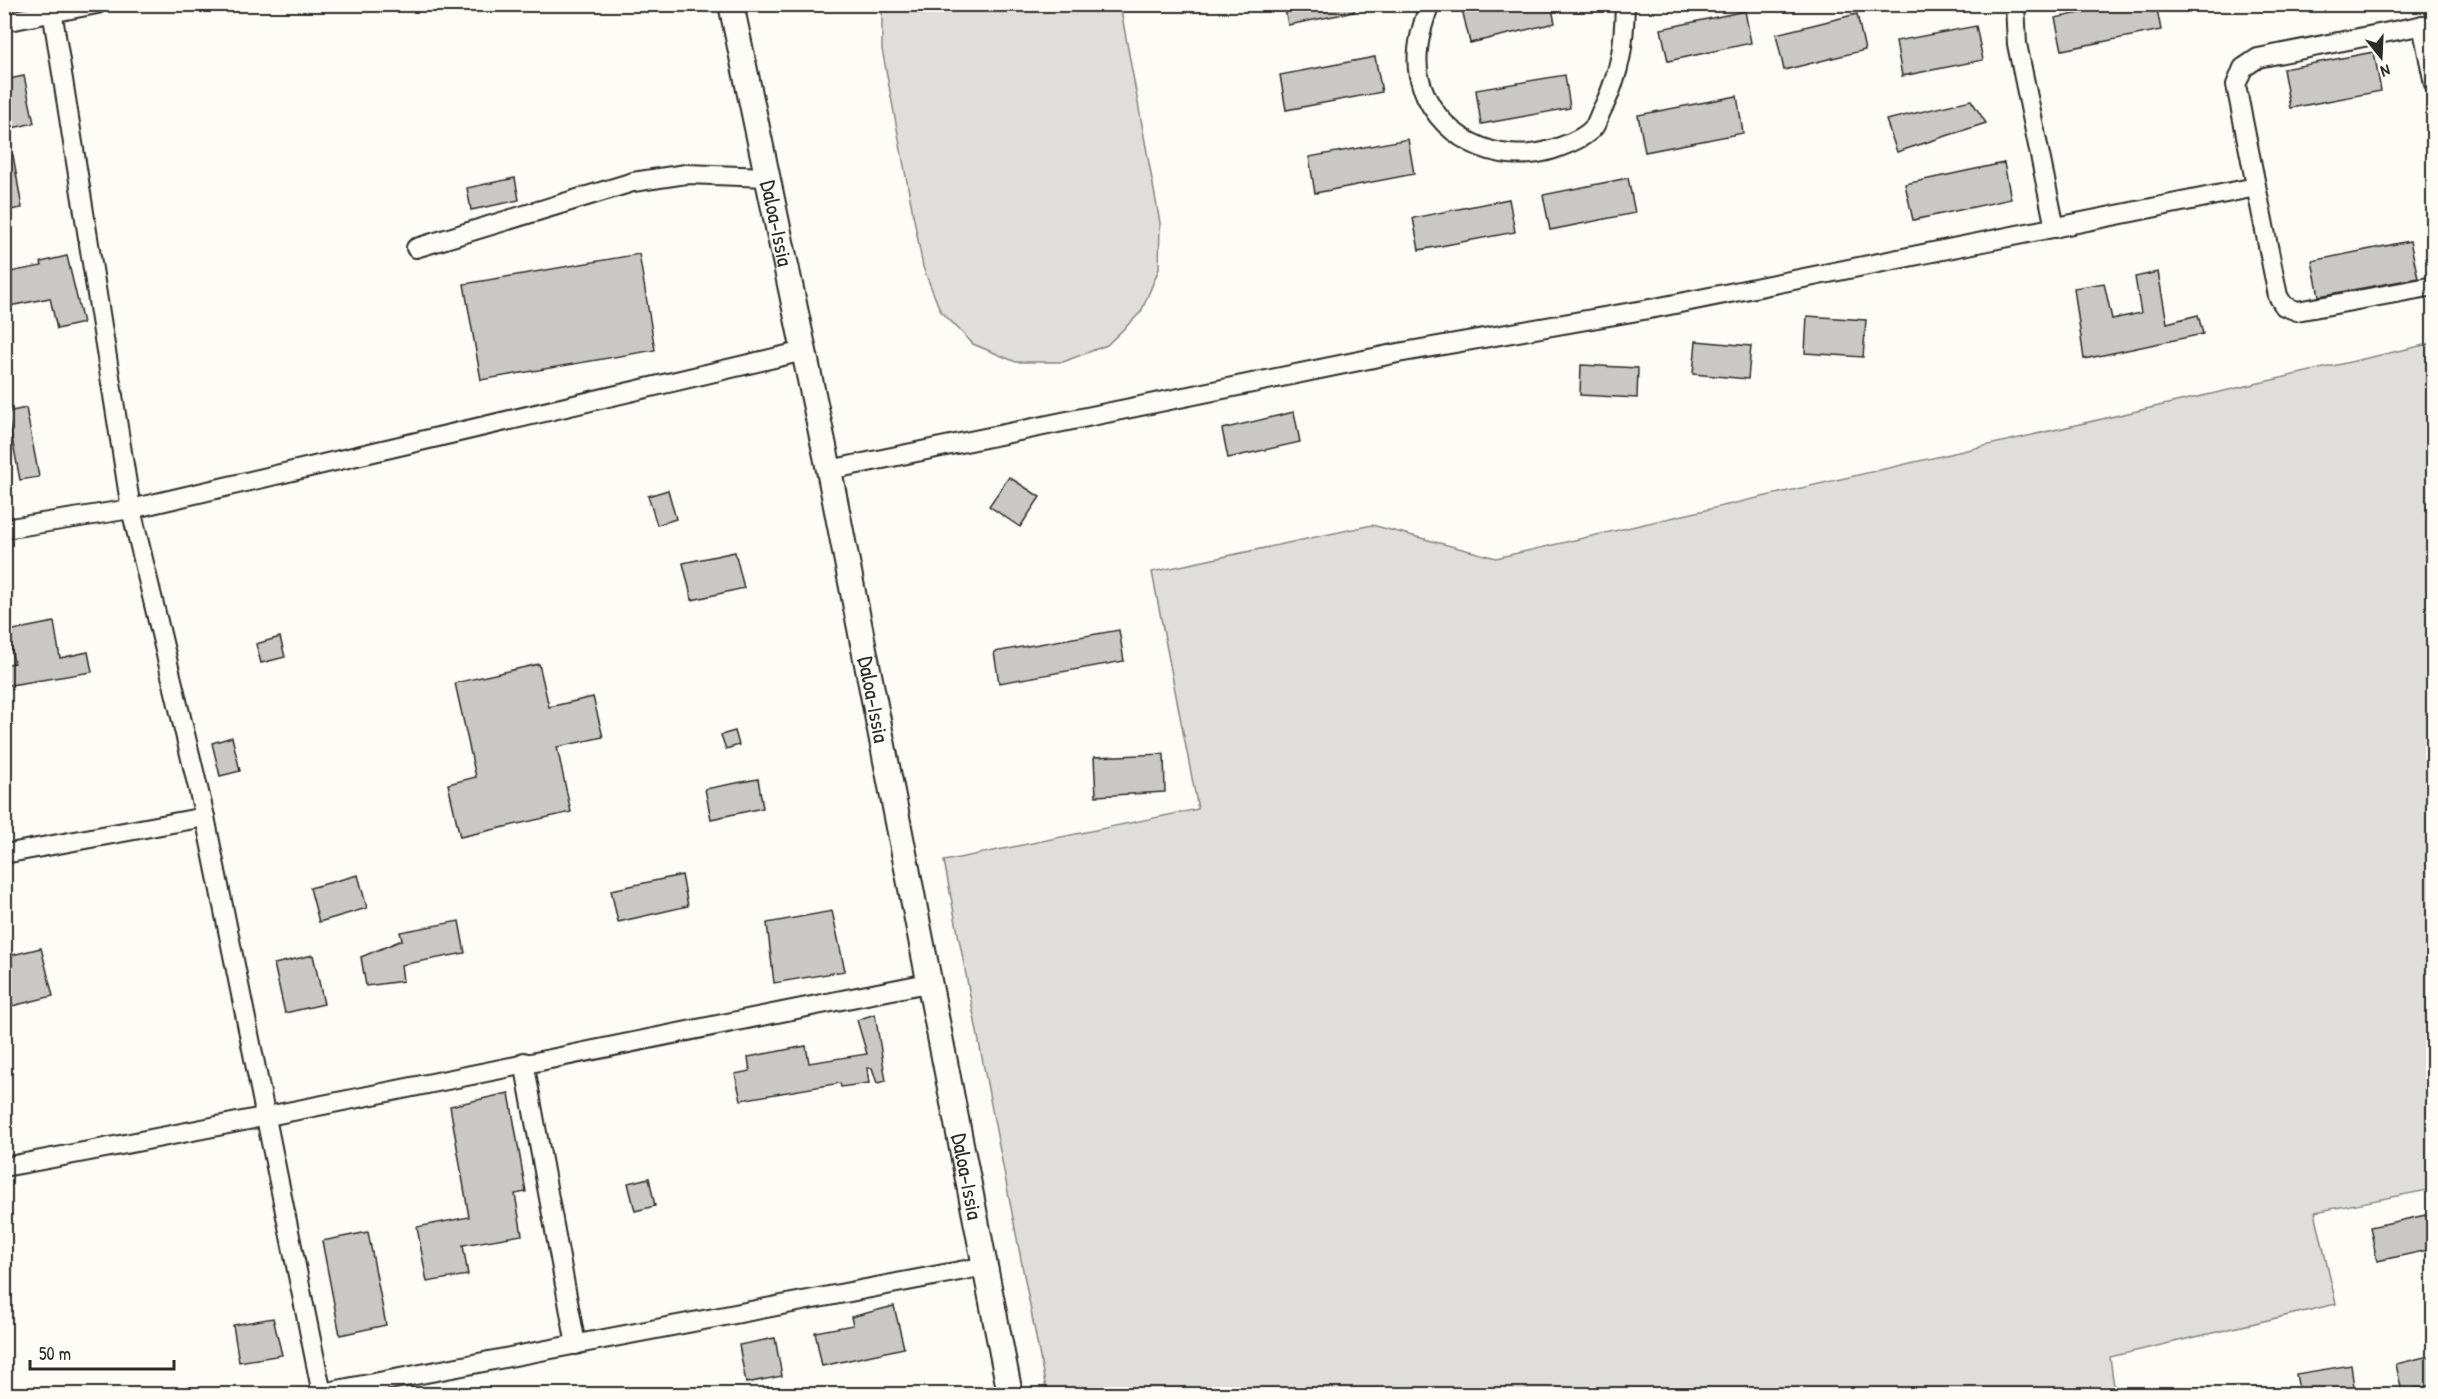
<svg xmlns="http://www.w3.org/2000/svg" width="2438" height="1399" font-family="'Patrick Hand',sans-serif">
<rect width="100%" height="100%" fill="#fdfcf7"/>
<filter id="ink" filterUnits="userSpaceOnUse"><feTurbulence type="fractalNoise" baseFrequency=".0167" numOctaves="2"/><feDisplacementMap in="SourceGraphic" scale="12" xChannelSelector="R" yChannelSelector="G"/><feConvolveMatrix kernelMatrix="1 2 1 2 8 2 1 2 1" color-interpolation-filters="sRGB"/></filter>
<g filter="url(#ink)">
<g fill="#dfdeda" stroke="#858482" stroke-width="1.5">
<polygon points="882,5 1120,5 1160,223 1159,269 1141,312 1107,345 1063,362 1016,362 973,344 940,310 923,267 882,49"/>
<polygon points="2433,343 2433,1189 2315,1212 2336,1304 2110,1357 2115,1394 1047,1394 944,861 1198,809 1152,572 1372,525 1496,558"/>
</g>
<g fill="#c9c8c4" stroke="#2b2b2b" stroke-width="1.5">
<polygon points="1284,4 1354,4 1354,12 1288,25"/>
<polygon points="1480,4 1551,4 1555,23 1470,43 1462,9"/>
<polygon points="2125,4 2156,4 2161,30 2062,50 2055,18"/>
<polygon points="1745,11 1751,43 1668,61 1661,29"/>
<polygon points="1857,14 1865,50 1784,70 1776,34"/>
<polygon points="1976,26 1983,60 1902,76 1896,41"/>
<polygon points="2374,52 2381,91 2290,108 2283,69"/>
<polygon points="1375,57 1382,92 1286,110 1280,75"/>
<polygon points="1565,75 1570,108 1481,124 1476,90"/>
<polygon points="24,76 34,123 4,130 4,80"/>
<polygon points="1737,96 1743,133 1645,152 1638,115"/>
<polygon points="1971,100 1986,123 1897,152 1886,120"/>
<polygon points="1408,139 1414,174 1315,193 1309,157"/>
<polygon points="13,155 22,208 4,211 4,156"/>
<polygon points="2004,163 2011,199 1913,220 1905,184"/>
<polygon points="515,178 519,200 471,210 467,188"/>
<polygon points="1628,178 1635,213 1550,230 1543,195"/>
<polygon points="1509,199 1515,232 1419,250 1413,218"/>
<polygon points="2410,241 2418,278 2319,296 2312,261"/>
<polygon points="639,254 655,350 481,380 464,284"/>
<polygon points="67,256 83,323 57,329 50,298 4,307 4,273 42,266 41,262"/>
<polygon points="2158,272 2167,323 2198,315 2203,334 2084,359 2074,288 2104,283 2112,319 2141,313 2135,277"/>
<polygon points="1807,316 1866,320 1863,357 1805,353"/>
<polygon points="1696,341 1751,346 1748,379 1693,374"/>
<polygon points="1581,365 1638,368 1637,398 1580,395"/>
<polygon points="26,408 39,477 20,480 7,412"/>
<polygon points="1294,412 1300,442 1228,458 1222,429"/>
<polygon points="1009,477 1040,497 1020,527 989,506"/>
<polygon points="668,490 676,519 657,525 648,496"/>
<polygon points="735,552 744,588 692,600 683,563"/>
<polygon points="54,622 60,658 88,652 92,672 4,686 4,665 14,663 8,631"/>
<polygon points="1119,630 1124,661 999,683 994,652"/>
<polygon points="280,637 285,657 261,663 256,644"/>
<polygon points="539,664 549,707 593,697 603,737 557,747 571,812 460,837 448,784 476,777 455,683"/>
<polygon points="735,731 739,745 726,749 721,735"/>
<polygon points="232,737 240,771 220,776 212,743"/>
<polygon points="1164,754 1165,792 1096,796 1094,757"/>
<polygon points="758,779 763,808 711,819 705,789"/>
<polygon points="358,875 367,908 319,922 310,888"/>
<polygon points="682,875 688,906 618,922 611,890"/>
<polygon points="832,911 845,971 774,983 767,923"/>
<polygon points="459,921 465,953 401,965 403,981 366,986 361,957 402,940 400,932"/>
<polygon points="41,948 53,996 4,1008 4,957"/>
<polygon points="313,955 324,1004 285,1013 274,964"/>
<polygon points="875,1014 886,1081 877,1083 872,1068 867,1068 869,1083 841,1087 840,1083 741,1100 735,1074 750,1071 748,1057 806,1046 809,1063 867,1054 857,1020"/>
<polygon points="509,1093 526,1192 515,1194 522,1235 463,1245 468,1275 427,1282 417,1227 469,1217 450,1106"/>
<polygon points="649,1178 655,1206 635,1211 628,1183"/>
<polygon points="2426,1215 2433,1249 2377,1261 2370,1227"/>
<polygon points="368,1232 386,1325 340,1335 322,1241"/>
<polygon points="894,1306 904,1348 822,1366 815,1332 853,1325 851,1317"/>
<polygon points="273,1318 282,1355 239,1362 233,1325"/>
<polygon points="775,1338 782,1376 746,1383 739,1345"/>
<polygon points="2433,1355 2433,1385 2402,1392 2396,1364"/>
<polygon points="2351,1365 2355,1395 2300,1395 2296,1374"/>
</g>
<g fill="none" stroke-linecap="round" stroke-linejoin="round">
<g stroke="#2b2b2b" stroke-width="22">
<g id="minor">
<polyline points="51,4 131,509 205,817 322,1394"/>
<path d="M1430 4C1421 27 1414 52 1419 76 1433 137 1498 168 1554 149 1566 145 1586 137 1594 127 1598 121 1600 112 1604 106 1621 70 1624 45 1625 4"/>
<polyline points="2015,4 2017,44 2055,228"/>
<polyline points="4,22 97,4"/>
<polyline points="2434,23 2258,58 2243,68 2236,85 2278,296 2284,306 2297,311 2434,286"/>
<polyline points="2422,25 2434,84"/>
<polyline points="416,248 633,182 686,174 767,177"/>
<polyline points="829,470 1398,353 1655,308 2256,187"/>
<polyline points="4,529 131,509 804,351"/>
<polyline points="4,854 205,817"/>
<polyline points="524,1062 576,1345"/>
<path d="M4 1167C313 1110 620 1043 928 983"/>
<polyline points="316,1394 986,1266"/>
</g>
</g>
<g stroke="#2b2b2b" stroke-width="28">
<g id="major">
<path id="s1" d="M731 4 829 470 1010 1394"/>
</g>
</g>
<use href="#minor" stroke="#fdfcf7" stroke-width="18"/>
<use href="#major" stroke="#fdfcf7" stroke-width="24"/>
</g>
</g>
<g text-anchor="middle" stroke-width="6" stroke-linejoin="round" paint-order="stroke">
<g font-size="22" fill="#2b2b2b" stroke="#fdfcf7">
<text dy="8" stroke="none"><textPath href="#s1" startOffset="224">Daloa-Issia</textPath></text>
<text dy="8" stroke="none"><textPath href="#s1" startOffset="710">Daloa-Issia</textPath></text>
<text dy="8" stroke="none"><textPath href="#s1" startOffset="1196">Daloa-Issia</textPath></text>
</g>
</g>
<rect width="2438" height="1399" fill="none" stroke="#fdfcf7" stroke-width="24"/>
<rect x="12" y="12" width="2414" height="1375" fill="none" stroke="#2b2b2b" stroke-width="2" filter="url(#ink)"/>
<g transform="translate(2381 57) rotate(162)" stroke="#fdfcf7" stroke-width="4.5" paint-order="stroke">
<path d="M0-4.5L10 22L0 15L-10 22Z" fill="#2b2b2b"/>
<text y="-9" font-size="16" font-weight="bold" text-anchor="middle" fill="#2b2b2b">N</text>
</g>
<path d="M30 1360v9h144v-9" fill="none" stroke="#2b2b2b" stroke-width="3"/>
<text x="39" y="1360" font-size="18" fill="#2b2b2b" stroke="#fdfcf7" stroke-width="4.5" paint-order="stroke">50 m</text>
</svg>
